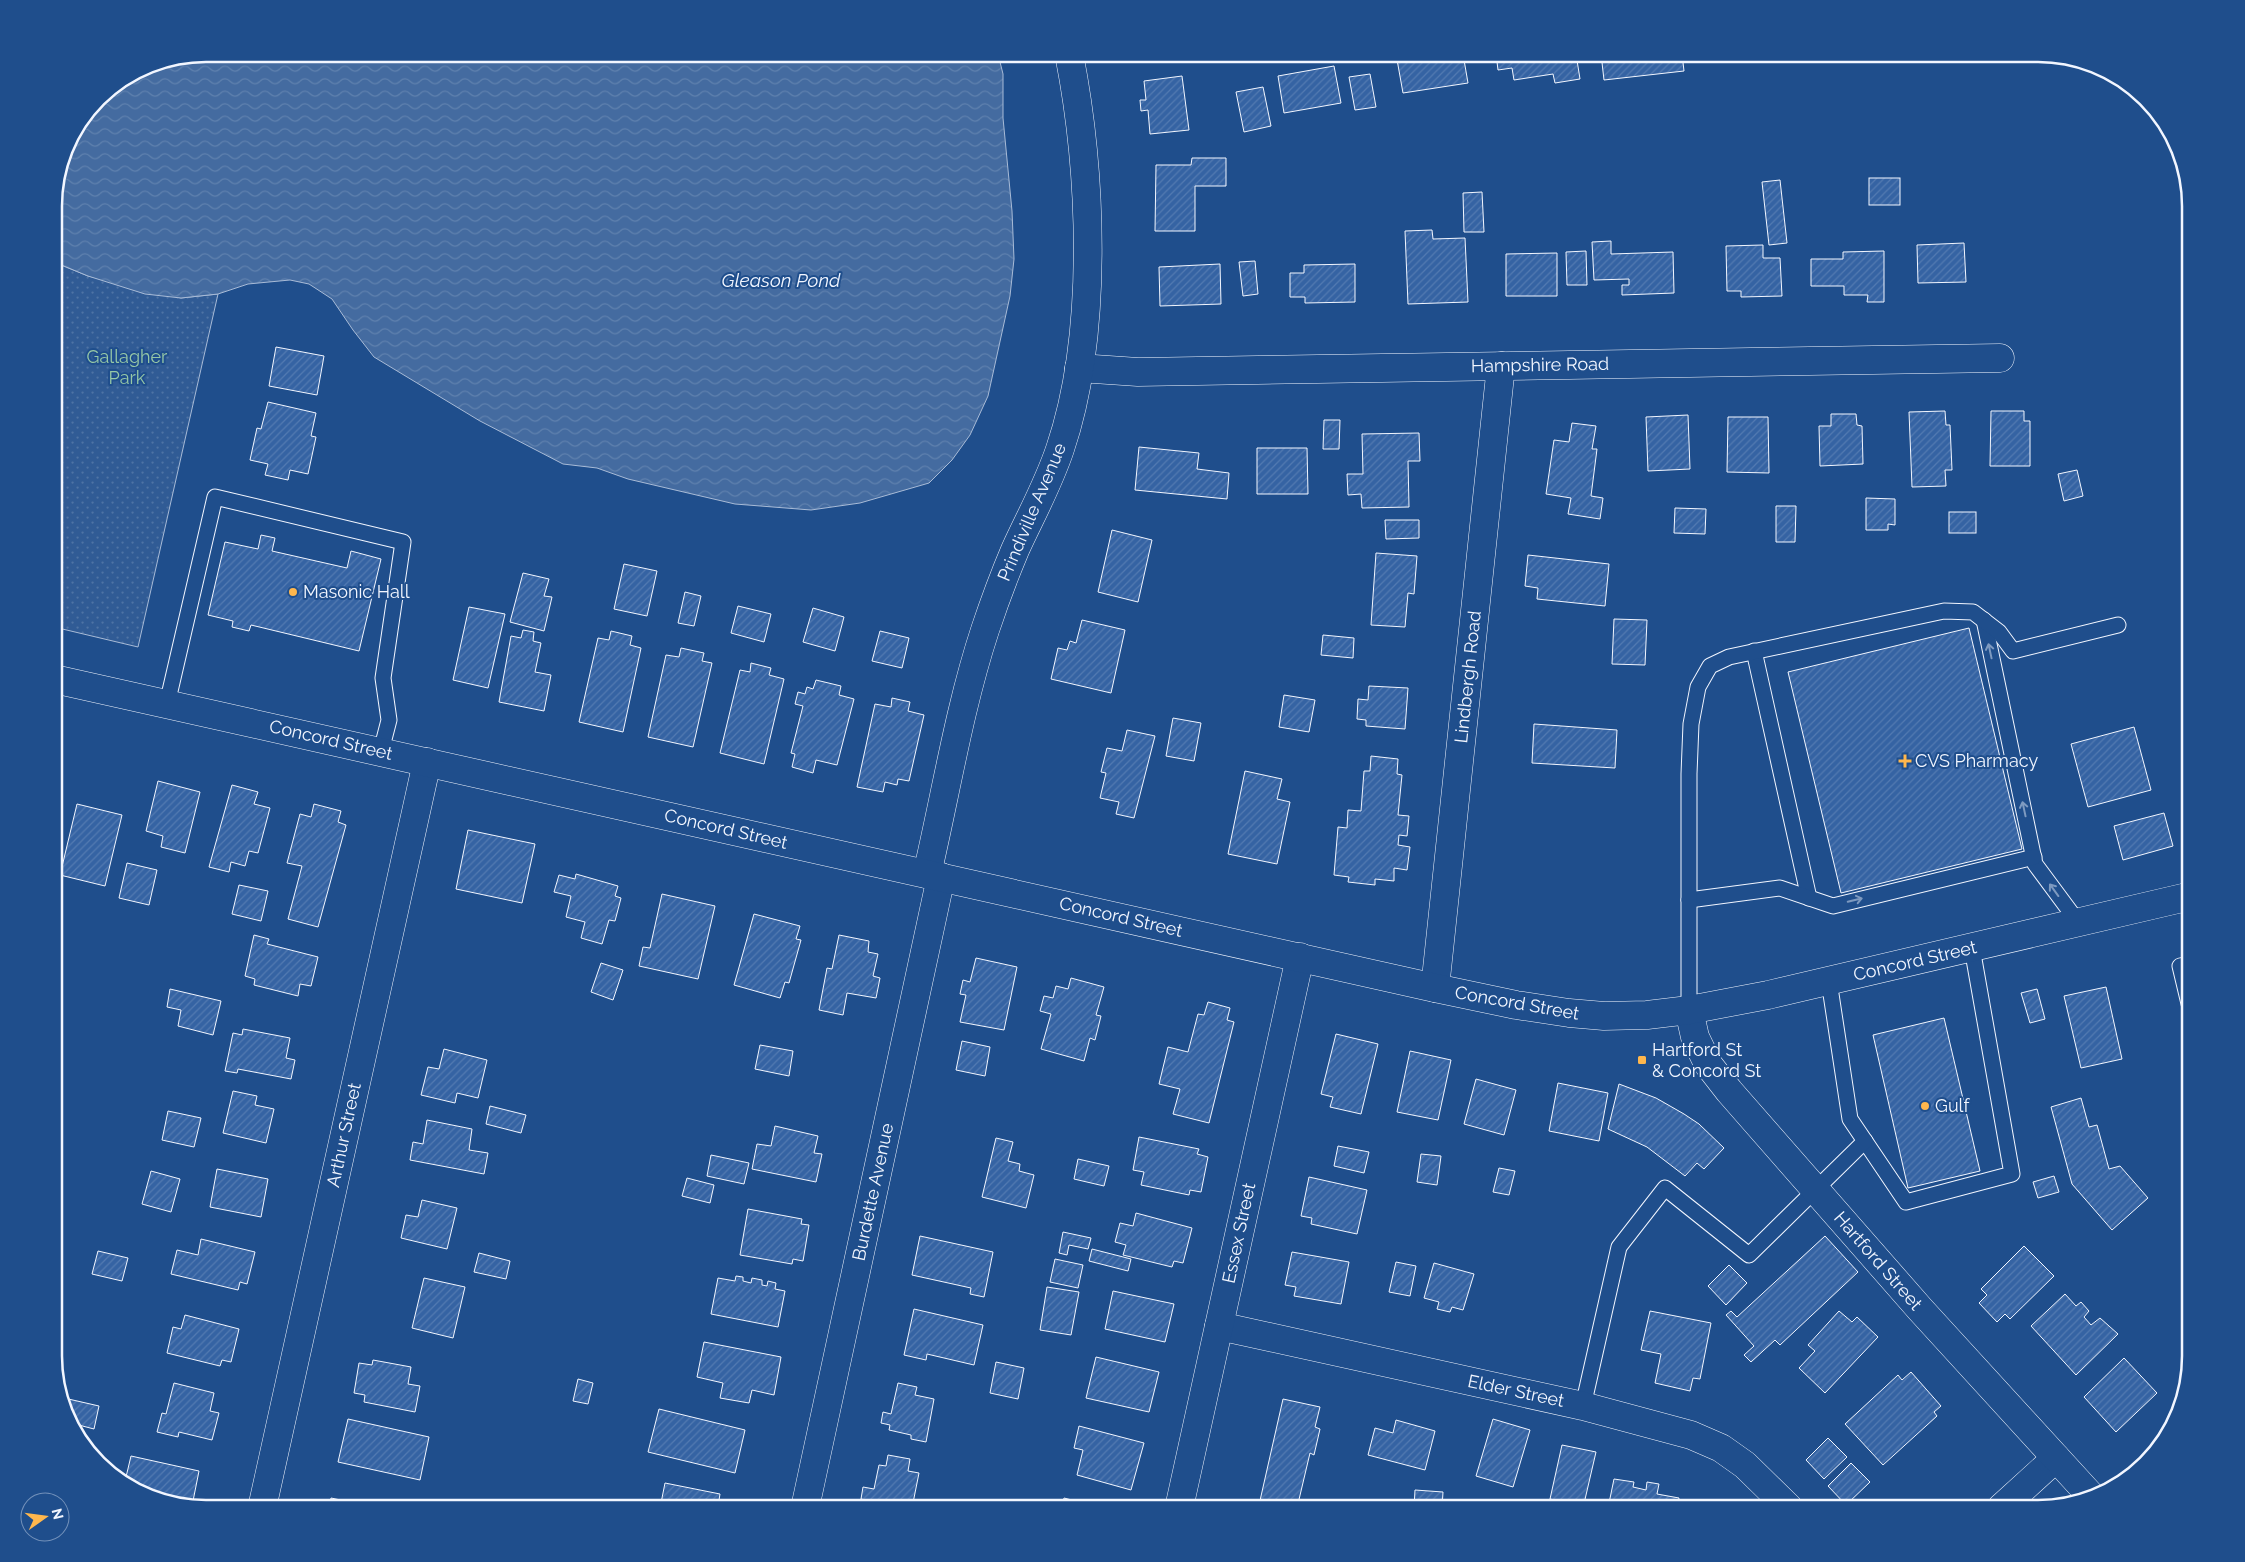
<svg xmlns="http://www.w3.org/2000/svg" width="2245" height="1562" font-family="Raleway,sans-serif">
<defs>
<pattern id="grass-dots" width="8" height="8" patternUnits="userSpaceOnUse" patternTransform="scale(1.25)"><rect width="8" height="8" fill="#305b95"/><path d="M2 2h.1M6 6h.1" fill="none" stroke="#4e73a5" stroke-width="1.8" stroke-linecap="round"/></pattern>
<pattern id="water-waves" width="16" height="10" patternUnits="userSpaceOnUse" patternTransform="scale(1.25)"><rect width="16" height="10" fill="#446ba0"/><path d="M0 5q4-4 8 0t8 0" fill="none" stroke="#5f81ae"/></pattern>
<pattern id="building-hatch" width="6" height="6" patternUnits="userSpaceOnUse" patternTransform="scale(1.25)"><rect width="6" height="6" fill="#3563a3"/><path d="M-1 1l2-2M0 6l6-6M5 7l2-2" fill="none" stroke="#537ab1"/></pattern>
</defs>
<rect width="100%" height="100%" fill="#1f4e8c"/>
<polygon fill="url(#grass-dots)" stroke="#a8bbd7" points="54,262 88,276 181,298 218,294 138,647 54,627"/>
<polygon fill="url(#water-waves)" stroke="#a8bbd7" points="206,54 998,54 1003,74 1003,118 1012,211 1014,259 1010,296 988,396 970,435 952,460 929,483 860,503 811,510 735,504 628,479 597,468 563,464 480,421 374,357 353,330 332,299 309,284 290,280 248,284 218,294 181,298 145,294 88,276 54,262 54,197 65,148 99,98 148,65"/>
<g fill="url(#building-hatch)" stroke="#f2f6ff">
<polygon points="1396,54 1463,54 1468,83 1403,93"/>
<polygon points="1496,54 1576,54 1580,79 1555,83 1553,74 1514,80 1512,68 1498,70"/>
<polygon points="1601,54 1682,54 1684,71 1604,80"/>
<polygon points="1789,54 1819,54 1790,59"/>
<polygon points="1334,66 1341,103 1284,113 1278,76"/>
<polygon points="1370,74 1376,107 1355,110 1349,77"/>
<polygon points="1182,76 1189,130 1150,134 1148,110 1141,111 1140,100 1146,100 1144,81"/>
<polygon points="1263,87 1271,126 1244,132 1236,92"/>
<polygon points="1192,158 1226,158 1226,186 1195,186 1195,231 1155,231 1156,165 1191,165"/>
<rect x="1869" y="178" width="31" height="27"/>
<polygon points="1780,180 1787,243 1769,245 1762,182"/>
<polygon points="1482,192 1484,232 1464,232 1463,193"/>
<polygon points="1432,230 1433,239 1465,238 1468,302 1408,304 1405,231"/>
<polygon points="1611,241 1611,254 1673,252 1674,293 1622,295 1622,285 1629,285 1629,279 1594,280 1592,242"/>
<polygon points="1964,243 1966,282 1918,283 1917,245"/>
<polygon points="1763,245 1763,258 1780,258 1782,296 1741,297 1741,291 1727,291 1726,246"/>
<polygon points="1586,251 1587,285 1567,285 1566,252"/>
<polygon points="1884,251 1884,302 1867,302 1868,295 1844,295 1844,286 1811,286 1811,259 1843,259 1843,252"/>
<polygon points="1557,253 1557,296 1506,296 1506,254"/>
<polygon points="1255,261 1258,294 1243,296 1239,262"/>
<polygon points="1220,264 1221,304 1160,306 1159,267"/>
<polygon points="1355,264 1355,302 1305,303 1305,297 1290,297 1290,273 1304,273 1304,265"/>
<polygon points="276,347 324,356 317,395 269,386"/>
<polygon points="268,402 316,413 311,436 316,437 308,474 290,470 288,480 265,475 268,464 250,460 257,428 261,429"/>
<polygon points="1945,411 1946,425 1950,425 1952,470 1945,470 1946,486 1912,487 1909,412"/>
<polygon points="1991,411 2024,411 2024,421 2030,421 2030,466 1990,466"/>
<polygon points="1831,414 1856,414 1857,425 1862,426 1863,464 1820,466 1819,426 1831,426"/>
<polygon points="1688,415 1690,469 1648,471 1646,417"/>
<polygon points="1728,417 1768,417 1769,473 1727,472"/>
<polygon points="1324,420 1340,420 1339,449 1323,449"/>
<polygon points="1572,423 1596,426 1592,449 1597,449 1591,496 1603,498 1600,519 1568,514 1571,498 1546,494 1554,440 1569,442"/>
<polygon points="1419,433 1420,461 1408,461 1409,507 1362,508 1361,494 1348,495 1347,474 1363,474 1362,434"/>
<polygon points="1139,447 1199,453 1197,469 1229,473 1227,499 1135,490"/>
<polygon points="1257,448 1307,448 1308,494 1257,494"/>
<polygon points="2077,470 2083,496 2064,501 2058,474"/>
<polygon points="1866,498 1895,499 1895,525 1888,524 1888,530 1866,530"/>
<polygon points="1776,506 1796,506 1795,542 1776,542"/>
<polygon points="1675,508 1706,509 1705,534 1674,533"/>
<rect x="1949" y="512" width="27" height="21"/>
<polygon points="1385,520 1419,520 1419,538 1386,539"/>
<polygon points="1112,530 1152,540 1138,602 1098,592"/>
<polygon points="261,535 275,538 272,551 347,568 351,551 381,559 359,651 251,625 249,631 232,627 233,621 208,615 225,542 258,549"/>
<polygon points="1376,553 1417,556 1414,594 1408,593 1405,627 1371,625"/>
<polygon points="1528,555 1609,564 1605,606 1537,599 1538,588 1525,586"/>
<polygon points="624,564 657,571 647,616 614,609"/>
<polygon points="523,573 549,579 544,596 552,597 544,631 510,622"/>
<polygon points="685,592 701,596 694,626 678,623"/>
<polygon points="738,606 771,614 764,642 731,633"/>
<polygon points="469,607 505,614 488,688 453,680"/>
<polygon points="813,608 844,617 835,651 803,642"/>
<polygon points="1614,619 1647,620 1645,665 1612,664"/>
<polygon points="1082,620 1125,630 1111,693 1051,679 1058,648 1067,650 1070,641 1076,643"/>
<polygon points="1969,628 2022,849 1841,893 1788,672"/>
<polygon points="523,630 534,632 533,641 541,643 535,672 551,675 544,711 499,702 511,636 521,638"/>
<polygon points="611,631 632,636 630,645 641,648 623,732 579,722 598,638 609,640"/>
<polygon points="880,631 909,638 902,668 872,661"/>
<polygon points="1323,635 1354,638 1353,658 1321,655"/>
<polygon points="681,648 704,653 702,661 712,663 693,747 648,737 666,655 679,657"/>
<polygon points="751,663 771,668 769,675 784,679 764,764 720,753 740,670 750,672"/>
<polygon points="816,680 841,686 839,695 854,699 837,765 816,760 813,773 792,767 795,754 791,753 803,706 795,704 798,692 805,694 807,687 813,689"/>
<polygon points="1369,686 1408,688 1405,729 1366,726 1366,720 1357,719 1358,699 1368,700"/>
<polygon points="1284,695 1315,700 1309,732 1279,727"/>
<polygon points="892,698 910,702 908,711 924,715 909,781 898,779 897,785 885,782 883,792 857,787 875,704 891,707"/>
<polygon points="1173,718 1201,723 1194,761 1166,756"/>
<polygon points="1534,724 1617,730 1615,768 1532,763"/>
<polygon points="2134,727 2151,790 2088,807 2071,744"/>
<polygon points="1127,730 1155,736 1134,818 1116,814 1119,802 1100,798 1106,773 1101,772 1107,748 1122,751"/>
<polygon points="1371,756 1398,759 1397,774 1402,775 1398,815 1409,816 1407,836 1399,835 1398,845 1410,847 1407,870 1394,868 1394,881 1375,879 1375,885 1348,882 1349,877 1334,875 1338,827 1347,828 1348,810 1361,811 1364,771 1370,771"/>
<polygon points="54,759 60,761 54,785"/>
<polygon points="1245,771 1282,779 1277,799 1290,802 1277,864 1228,854"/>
<polygon points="158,781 200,792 185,853 161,847 163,836 146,831"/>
<polygon points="232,785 258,792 254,804 270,808 258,853 249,851 245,866 231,862 229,872 209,867"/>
<polygon points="77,804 122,815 105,886 60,875"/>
<polygon points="314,804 341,811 338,822 346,825 318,927 288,919 302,866 287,863 300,814 311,817"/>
<polygon points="2164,813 2173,846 2123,860 2114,826"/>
<polygon points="468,830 535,844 522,903 456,889"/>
<polygon points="127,863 157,870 149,905 119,898"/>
<polygon points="576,874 618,886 615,896 621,898 615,921 609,920 602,944 581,938 585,922 566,917 571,896 554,892 559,875 575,879"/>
<polygon points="239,885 268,891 261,921 232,914"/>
<polygon points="662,894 715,906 698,979 639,966 643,947 650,948"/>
<polygon points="754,914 800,926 796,939 801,940 789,983 785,982 780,998 734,985"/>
<polygon points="254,935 269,939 267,944 318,957 311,986 300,984 298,996 254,985 255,979 245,976"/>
<polygon points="839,935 869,941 868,952 878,954 873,976 880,978 876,998 847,993 843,1015 819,1010 827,968 832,969"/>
<polygon points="976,958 1017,967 1004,1030 960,1022 966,995 960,994 963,980 970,982"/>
<polygon points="601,963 623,970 613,1000 591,992"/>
<polygon points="1071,978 1104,987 1096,1015 1101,1016 1095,1040 1090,1038 1084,1061 1041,1049 1051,1014 1040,1011 1044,996 1053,998 1056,986 1068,989"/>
<polygon points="2106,987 2122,1059 2081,1068 2064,996"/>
<polygon points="170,989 221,1001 213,1035 178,1026 181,1010 167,1007"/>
<polygon points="2037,989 2045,1019 2030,1023 2021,993"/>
<polygon points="1208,1002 1230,1008 1227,1020 1234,1022 1209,1123 1173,1114 1180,1089 1159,1084 1168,1047 1188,1052 1198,1014 1204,1015"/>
<polygon points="1944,1018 1980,1171 1908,1188 1873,1035"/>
<polygon points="243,1029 290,1038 286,1058 295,1060 291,1079 238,1069 237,1073 225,1071 233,1033 242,1035"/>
<polygon points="1336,1034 1378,1044 1361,1114 1330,1107 1333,1097 1321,1094"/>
<polygon points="962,1041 990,1047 985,1076 956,1070"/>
<polygon points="760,1045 793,1051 789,1076 755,1069"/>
<polygon points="444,1049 487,1060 478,1098 457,1093 455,1103 421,1095 428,1067 439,1069"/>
<polygon points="1410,1051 1451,1060 1438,1120 1397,1112"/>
<polygon points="1476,1079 1516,1090 1504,1135 1464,1124"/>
<polygon points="1558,1083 1608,1093 1599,1141 1549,1131"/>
<polygon points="1619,1084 1656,1098 1684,1114 1699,1124 1724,1148 1704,1169 1697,1163 1685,1176 1647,1147 1608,1129"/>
<polygon points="233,1091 257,1096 255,1105 274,1109 266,1143 223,1133"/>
<polygon points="2081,1098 2089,1127 2097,1125 2109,1169 2120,1166 2148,1198 2112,1230 2072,1184 2051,1107"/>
<polygon points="490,1106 526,1115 521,1133 486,1124"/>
<polygon points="168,1111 201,1118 194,1147 162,1140"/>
<polygon points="427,1120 472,1129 469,1150 488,1153 484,1174 410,1160 413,1142 423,1144"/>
<polygon points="775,1126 818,1136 814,1153 822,1154 816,1182 752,1169 757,1144 771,1146"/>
<polygon points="1139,1137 1199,1149 1197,1154 1208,1157 1201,1192 1190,1190 1189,1195 1141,1185 1144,1172 1133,1170"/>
<polygon points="996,1138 1013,1142 1008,1161 1020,1164 1019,1171 1034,1175 1026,1208 982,1197"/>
<polygon points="1338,1146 1369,1152 1364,1173 1334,1166"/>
<polygon points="1421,1154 1441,1156 1437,1185 1417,1182"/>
<polygon points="711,1155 749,1163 744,1184 707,1176"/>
<polygon points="1078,1159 1109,1166 1104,1186 1074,1179"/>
<polygon points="1499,1168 1515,1171 1509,1195 1493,1192"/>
<polygon points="217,1169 268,1179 261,1217 210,1207"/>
<polygon points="151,1171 180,1179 171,1212 142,1204"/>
<polygon points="2054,1176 2059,1192 2038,1198 2033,1182"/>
<polygon points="1309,1177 1367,1190 1357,1234 1311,1224 1312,1218 1301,1216"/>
<polygon points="687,1178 714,1185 710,1203 682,1196"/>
<polygon points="422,1200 457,1208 447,1249 401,1238 406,1215 418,1217"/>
<polygon points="748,1209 802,1219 801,1224 809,1225 803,1261 793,1259 792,1264 740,1255"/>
<polygon points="1136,1213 1192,1228 1183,1263 1174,1261 1172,1267 1123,1255 1126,1245 1115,1242 1120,1223 1133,1226"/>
<polygon points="1063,1232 1091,1238 1088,1249 1069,1245 1067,1255 1059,1253"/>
<polygon points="920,1236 993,1252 984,1297 970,1294 971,1288 912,1275"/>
<polygon points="1825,1236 1858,1272 1780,1345 1775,1340 1751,1362 1744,1355 1754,1346 1726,1315 1731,1311 1737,1317"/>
<polygon points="201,1239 255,1252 247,1284 240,1282 238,1290 171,1274 177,1250 198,1255"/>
<polygon points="2024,1246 2054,1276 2010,1319 2005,1314 1997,1322 1979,1303 1987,1295 1981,1289"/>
<polygon points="1092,1249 1131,1259 1128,1271 1089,1261"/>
<polygon points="98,1251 128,1258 122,1281 92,1274"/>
<polygon points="1292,1252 1349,1262 1341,1304 1294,1296 1296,1287 1285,1285"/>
<polygon points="479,1253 510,1261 506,1279 474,1272"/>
<polygon points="1055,1259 1083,1265 1078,1288 1050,1282"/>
<polygon points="1396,1262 1416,1266 1410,1296 1389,1292"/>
<polygon points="1434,1263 1474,1274 1463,1310 1452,1307 1450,1312 1437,1309 1439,1302 1424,1298"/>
<polygon points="1729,1265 1747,1283 1726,1305 1708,1286"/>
<polygon points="736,1276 743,1277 743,1281 751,1283 752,1278 762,1280 762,1285 767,1286 768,1281 776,1283 775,1289 785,1291 778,1327 711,1314 718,1278 735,1281"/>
<polygon points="424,1278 465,1287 453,1338 412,1328"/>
<polygon points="1047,1287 1079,1292 1071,1335 1040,1330"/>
<polygon points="1113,1291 1174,1304 1165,1342 1105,1329"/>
<polygon points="2065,1294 2076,1306 2081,1302 2089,1311 2084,1317 2091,1325 2100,1318 2118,1334 2076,1375 2031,1326"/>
<polygon points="914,1309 983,1325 974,1365 927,1354 926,1360 904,1355"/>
<polygon points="1650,1311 1711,1323 1700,1379 1693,1378 1690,1391 1655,1383 1661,1354 1641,1350"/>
<polygon points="1839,1311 1852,1322 1857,1317 1878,1337 1825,1393 1799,1368 1815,1351 1808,1345"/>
<polygon points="185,1315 239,1329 231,1362 222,1360 220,1366 167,1353 173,1327 181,1329"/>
<polygon points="704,1342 781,1357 774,1395 752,1390 749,1403 720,1398 723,1383 697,1377"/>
<polygon points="1096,1357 1159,1372 1149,1412 1086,1398"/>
<polygon points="2124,1358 2157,1393 2116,1432 2084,1397"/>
<polygon points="373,1360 411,1367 408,1384 420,1386 415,1412 364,1402 365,1395 354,1393 359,1363 372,1365"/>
<polygon points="996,1362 1024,1368 1018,1399 990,1393"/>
<polygon points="1911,1372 1941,1406 1934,1412 1937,1416 1883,1465 1845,1424 1898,1375 1902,1380"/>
<polygon points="578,1379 593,1383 588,1404 573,1401"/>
<polygon points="174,1383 214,1393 210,1411 219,1413 212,1440 179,1432 178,1437 157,1432 162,1413 166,1414"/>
<polygon points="898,1383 917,1387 915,1395 934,1399 926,1442 911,1439 911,1435 889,1430 890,1425 881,1423 883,1412 891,1414"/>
<polygon points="64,1398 99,1406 94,1429 71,1423"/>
<polygon points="1283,1399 1320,1407 1315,1427 1320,1429 1314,1455 1310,1453 1297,1508 1272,1508 1259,1505"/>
<polygon points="659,1409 745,1430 735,1473 648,1452"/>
<polygon points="348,1419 429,1437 420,1480 338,1462"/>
<polygon points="1493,1419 1530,1430 1513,1487 1476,1476"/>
<polygon points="1396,1420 1435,1431 1425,1470 1368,1455 1375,1428 1393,1433"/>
<polygon points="1079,1426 1144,1443 1131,1490 1077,1475 1083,1450 1074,1448"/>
<polygon points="1828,1438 1847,1457 1824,1479 1806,1460"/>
<polygon points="1562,1445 1596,1452 1583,1508 1558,1508 1560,1501 1550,1499"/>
<polygon points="888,1455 910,1459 908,1471 919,1473 912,1508 869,1508 870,1501 861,1499 863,1487 874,1489 879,1465 886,1466"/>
<polygon points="131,1456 199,1471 192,1506 157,1500 121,1482 118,1479 119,1475 126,1477"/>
<polygon points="1851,1463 1870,1482 1846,1505 1828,1486"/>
<polygon points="1614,1479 1634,1482 1633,1487 1646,1490 1647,1482 1659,1484 1657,1494 1679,1498 1677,1508 1608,1508"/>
<polygon points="665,1483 720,1494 719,1500 728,1502 727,1508 660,1508"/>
<polygon points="1415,1490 1443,1492 1442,1508 1414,1508"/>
<polygon points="331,1498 379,1508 329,1508"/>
<polygon points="1064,1498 1103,1508 1061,1508"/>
<polygon points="1522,1501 1542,1504 1541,1508 1521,1508"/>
</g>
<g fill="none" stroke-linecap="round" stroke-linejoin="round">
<g stroke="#f2f6ff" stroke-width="17">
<g id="lane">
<polyline points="1984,620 2035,864 2078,922"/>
<polyline points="1754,651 1809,898"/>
<polyline points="167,704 215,497 403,542 383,678 389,720 381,751"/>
<polyline points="1689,900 1780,888 1833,906 2034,857"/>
<polyline points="2191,964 2180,966 2191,1012"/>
<polyline points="1829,981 1850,1119 1906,1202 2012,1174 1972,948"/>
<polyline points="1689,1010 1689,774 1691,724 1698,687 1710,666 1729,657 1944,611 1973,612 1999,632 2013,651 2118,625"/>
<polyline points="1583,1406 1619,1247 1665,1188 1749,1255 1865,1141"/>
</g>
</g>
<g stroke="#f2f6ff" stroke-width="29">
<g id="street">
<polyline points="1079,368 1138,372 2000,358"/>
<path d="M927 874C946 793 959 709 985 630 994 603 1004 576 1015 550 1030 517 1048 485 1060 449 1099 334 1092 172 1069 54"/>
<polyline points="1435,988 1501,366"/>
<polyline points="1219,1326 1583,1406 1691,1435 1721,1448 1745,1465 1789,1508"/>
<polyline points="262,1508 427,762"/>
<polyline points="805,1508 941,877"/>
<polyline points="1179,1508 1300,957"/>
<polyline points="2001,1508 2056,1458"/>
</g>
</g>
<g stroke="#f2f6ff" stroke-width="29">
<polyline id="secondary" points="1689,1010 1695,1037 1708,1064 1729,1091 1920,1309 2091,1496"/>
</g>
<g stroke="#f2f6ff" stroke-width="29">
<polyline id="primary" points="54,679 1435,988 1516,1005 1569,1013 1604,1016 1647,1015 1689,1010 1768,995 2191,896"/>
</g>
<use href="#lane" stroke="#1f4e8c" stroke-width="15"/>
<use href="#street" stroke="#1f4e8c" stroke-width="28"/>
<use href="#secondary" stroke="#1f4e8c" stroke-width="28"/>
<use href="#primary" stroke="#1f4e8c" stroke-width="28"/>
</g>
<defs><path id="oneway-shaft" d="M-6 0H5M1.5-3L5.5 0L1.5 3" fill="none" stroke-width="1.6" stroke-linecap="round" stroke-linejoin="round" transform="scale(1.25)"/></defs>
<g stroke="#7e9ac0">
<use href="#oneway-shaft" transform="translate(1990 651) rotate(-102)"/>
<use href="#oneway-shaft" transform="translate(2024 809) rotate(-102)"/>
<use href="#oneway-shaft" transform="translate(2054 890) rotate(-126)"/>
<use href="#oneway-shaft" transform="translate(1855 900) rotate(-14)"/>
</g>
<g fill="#ffb74d" stroke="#1f4e8c" stroke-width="2">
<circle cx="293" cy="592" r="5"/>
<path d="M1902.5 753.5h5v5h5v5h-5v5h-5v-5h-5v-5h5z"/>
<rect x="1637" y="1055" width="10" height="10" rx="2.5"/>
<circle cx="1925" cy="1106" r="5"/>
</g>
<g text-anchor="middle" stroke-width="4" stroke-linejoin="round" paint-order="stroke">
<g font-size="18" fill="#97c8a6" stroke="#1f4e8c">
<text x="127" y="363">Gallagher<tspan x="127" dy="21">Park</tspan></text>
</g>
<g font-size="18" fill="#f2f6ff" stroke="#1f4e8c">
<text transform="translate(1540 365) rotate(-1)" y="6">Hampshire Road</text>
<text transform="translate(1032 512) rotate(-67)" y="6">Prindiville Avenue</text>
<text transform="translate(1468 677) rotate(-84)" y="6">Lindbergh Road</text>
<text transform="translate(331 740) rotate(13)" y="6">Concord Street</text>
<text transform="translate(726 829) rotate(13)" y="6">Concord Street</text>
<text transform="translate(1121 917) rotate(13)" y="6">Concord Street</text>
<text transform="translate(1915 961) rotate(-13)" y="6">Concord Street</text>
<text transform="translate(1517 1003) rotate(10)" y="6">Concord Street</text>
<text transform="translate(344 1135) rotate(-78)" y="6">Arthur Street</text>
<text transform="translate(873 1192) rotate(-78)" y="6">Burdette Avenue</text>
<text transform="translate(1239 1233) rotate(-78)" y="6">Essex Street</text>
<text transform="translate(1878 1261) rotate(49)" y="6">Hartford Street</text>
<text transform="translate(1516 1391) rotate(12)" y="6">Elder Street</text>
</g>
<g font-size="18" fill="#f2f6ff" stroke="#1f4e8c" text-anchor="start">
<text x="303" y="598">Masonic Hall</text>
<text x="1915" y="767">CVS Pharmacy</text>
<text x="1652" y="1056">Hartford St<tspan x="1652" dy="21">&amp; Concord St</tspan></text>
<text x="1935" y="1112">Gulf</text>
</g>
<g font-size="19" font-style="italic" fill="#f2f6ff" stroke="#1f4e8c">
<text x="781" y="287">Gleason Pond</text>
</g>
</g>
<path d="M0 0H2245V1562H0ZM206 62H2038A144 144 0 0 1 2182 206V1356A144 144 0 0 1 2038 1500H206A144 144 0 0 1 62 1356V206A144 144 0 0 1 206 62Z" fill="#1f4e8c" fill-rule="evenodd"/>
<path fill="none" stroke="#f2f6ff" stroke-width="2.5" d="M206 62H2038A144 144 0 0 1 2182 206V1356A144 144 0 0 1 2038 1500H206A144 144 0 0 1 62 1356V206A144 144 0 0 1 206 62Z"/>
<g transform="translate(45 1517) rotate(76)"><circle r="24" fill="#1f4e8c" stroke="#7391ba"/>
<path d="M0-4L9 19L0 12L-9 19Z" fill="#ffb74d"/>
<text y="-8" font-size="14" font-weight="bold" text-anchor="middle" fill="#f2f6ff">N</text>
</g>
</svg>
